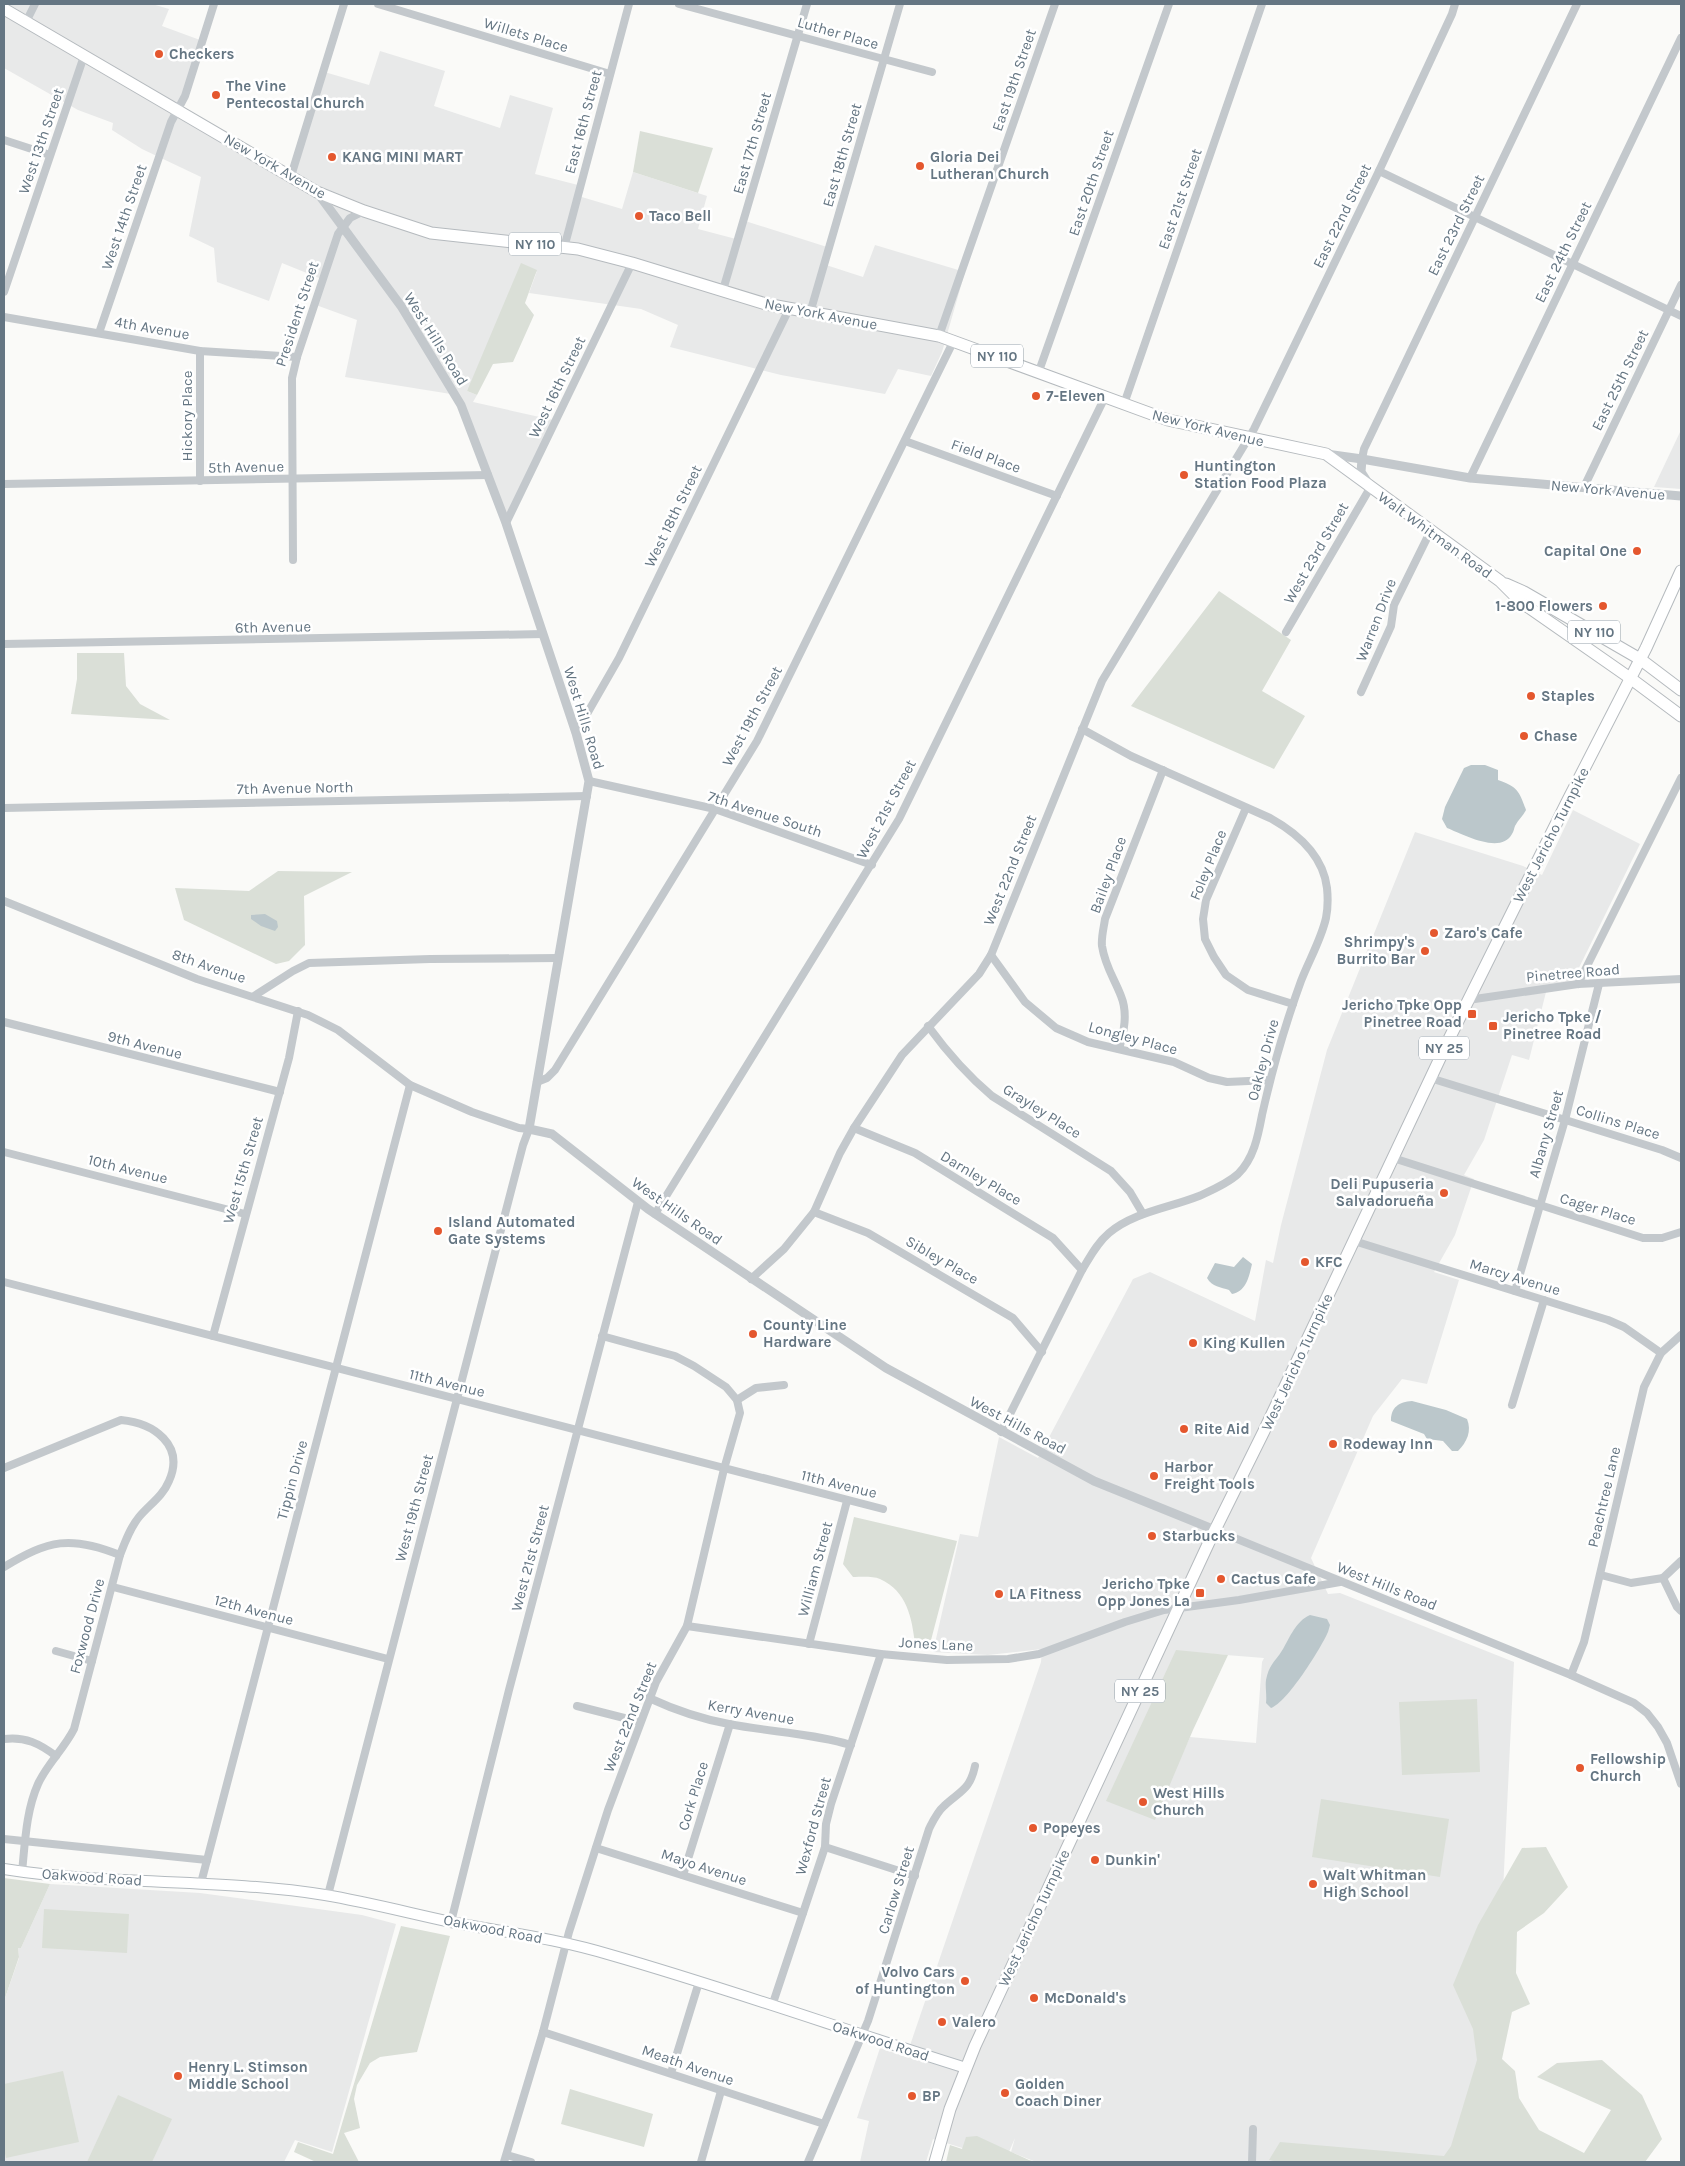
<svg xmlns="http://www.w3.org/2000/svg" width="1685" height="2166" font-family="Karla,sans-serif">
<rect width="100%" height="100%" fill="#fafaf8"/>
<g fill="#e8e9e9" fill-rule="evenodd">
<polygon points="4,4 152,4 169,9 162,26 200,40 183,95 174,111 290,178 321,71 369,85 380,51 445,71 434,106 500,128 510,95 553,108 535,174 578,185 575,195 622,209 633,172 707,196 698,229 736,239 742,220 827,247 823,264 863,277 875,245 965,272 942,352 931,376 898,369 885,394 781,375 670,347 678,325 641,309 529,293 537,271 467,391 477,395 473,402 553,420 506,518 457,395 345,377 357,320 316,305 324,280 282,263 269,301 217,282 214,248 189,236 201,177 142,149 112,130 113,123 78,110 4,68"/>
<polygon points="1681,430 1681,489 1654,487"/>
<path d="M1573 810 1640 844 1569 988 1546 992 1529 1060 1512 1055 1484 1140 1464 1175 1474 1179 1455 1235 1434 1272 1459 1280 1427 1384 1402 1379 1373 1416 1311 1558 1328 1594 1340 1593 1514 1662 1490 2162H1036L1011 2152 1015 2138 1005 2161 933 2139 926 2162H860L869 2121 857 2118 880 2048 906 2057 1041 1662 1042 1649 988 1655 933 1652 960 1534 978 1537 999 1437 1038 1458 1133 1279 1150 1272 1255 1321 1266 1260 1273 1263 1281 1225 1327 1050 1415 832 1523 866 1542 875ZM1176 1651 1264 1658 1262 1662 1256 1743 1190 1737 1152 1819Z"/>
<polygon points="50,1884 200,1893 362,1915 396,1924 332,2152 295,2140 284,2162 4,2162 4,2001 19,1958 18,1948 21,1948"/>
</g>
<g fill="#dadfd7">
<polygon points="640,131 713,148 698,193 633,172"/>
<polygon points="521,263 537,270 525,303 534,315 513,362 493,364 477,395 467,391"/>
<polygon points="1219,591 1291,640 1262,691 1305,716 1274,769 1131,706"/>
<polygon points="77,653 124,653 126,686 140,704 170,720 71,714 77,679"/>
<polygon points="278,871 352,872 304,896 305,945 289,961 276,964 184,920 175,888 249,891"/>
<path d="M854 1517 957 1541 930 1644H915C912 1618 907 1591 880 1579 873 1576 861 1577 853 1577L843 1564Z"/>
<polygon points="1176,1650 1228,1655 1193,1730 1155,1820 1106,1801"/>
<polygon points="1477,1699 1480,1772 1402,1775 1399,1702"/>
<polygon points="1321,1799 1449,1819 1440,1877 1312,1857"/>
<polygon points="1546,1847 1568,1887 1544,1913 1517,1932 1516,1973 1530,2004 1512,2012 1502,2059 1515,2071 1519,2098 1539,2130 1584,2153 1611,2110 1537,2077 1557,2063 1602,2060 1642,2095 1662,2139 1645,2162 1279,2162 1269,2160 1280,2142 1444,2156 1451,2146 1477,2060 1473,2029 1453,1985 1478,1925 1522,1848"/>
<polygon points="4,1878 50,1884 21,1948 18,1948 19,1957 4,2001"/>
<polygon points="44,1909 129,1914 127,1953 42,1948"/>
<polygon points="401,1926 450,1936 417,2052 380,2057 370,2063 357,2085 354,2099 360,2128 344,2133 359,2162 316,2162 294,2152 298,2142 333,2154"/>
<polygon points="63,2071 79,2142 6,2158 4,2149 4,2084"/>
<polygon points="570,2089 653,2114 644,2147 561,2124"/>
<polygon points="118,2095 172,2119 152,2162 87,2162"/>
<polygon points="977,2136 1029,2160 1036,2162 946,2162 950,2145 962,2149 966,2137"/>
</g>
<g fill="#bbc7cb">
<path d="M1471 765H1485L1498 770V780C1518 787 1519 791 1526 810 1523 816 1518 820 1515 826 1514 828 1514 831 1512 834 1501 855 1462 834 1447 828L1442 819 1445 807 1464 768Z"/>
<polygon points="265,914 277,921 278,927 275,931 261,926 251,919 251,915"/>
<path d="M1243 1257 1252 1264C1249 1276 1247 1291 1232 1294L1229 1290C1221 1287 1212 1287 1207 1278L1215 1263 1234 1267Z"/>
<path d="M1412 1401 1446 1410 1467 1419C1472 1431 1467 1442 1458 1451H1452L1443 1441 1427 1439 1424 1434 1391 1421C1391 1407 1399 1402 1412 1401Z"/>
<path d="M1310 1615 1327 1619 1330 1625 1328 1632C1321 1648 1287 1703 1271 1708L1266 1703C1267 1695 1265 1687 1266 1680 1269 1664 1276 1661 1283 1649 1290 1637 1296 1621 1310 1615Z"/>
</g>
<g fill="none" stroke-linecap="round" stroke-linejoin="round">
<g stroke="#b3babf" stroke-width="12">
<path id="secondary" d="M4 1869C110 1886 219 1878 325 1895 367 1902 409 1913 451 1922 504 1932 559 1939 611 1955 730 1989 847 2031 966 2068"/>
</g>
<g stroke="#b5babe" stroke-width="13">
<g id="primary">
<polyline points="4,9 317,192 364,211 431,233 578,249 632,263 766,304 939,336 1168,420 1326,454 1500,581 1521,602 1630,678 1681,716"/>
<polyline points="1506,584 1524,592 1640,659 1681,690"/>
<polyline points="935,2162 950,2109 975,2046 1210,1540 1264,1431 1450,1037 1567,802 1646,648 1681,571"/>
</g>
</g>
<g stroke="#c3c8cc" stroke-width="8">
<polyline points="378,4 610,74"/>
<polyline points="679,4 932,72"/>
<polyline points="26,22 35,4"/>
<polyline points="4,140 50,155"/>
<polyline points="1379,171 1681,316"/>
<polyline points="291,176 344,4"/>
<polyline points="564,248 629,4"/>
<polyline points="723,290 807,4"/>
<polyline points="4,292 84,56"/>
<polyline points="810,313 900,4"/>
<polyline points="4,317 200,351 297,357"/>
<polyline points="99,333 171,122 185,96 214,4"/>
<polyline points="939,336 1055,4"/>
<polyline points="1039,371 1169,4"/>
<polyline points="1124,404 1262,4"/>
<polyline points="905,441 1057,496"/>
<polyline points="1362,459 1364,449 1577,4"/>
<polyline points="1470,478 1681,38"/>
<polyline points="200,481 200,351"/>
<polyline points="4,484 488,475"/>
<polyline points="1584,487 1681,285"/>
<polyline points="506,523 632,263"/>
<polyline points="293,560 292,378 297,357 338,234 350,218 364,211"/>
<polyline points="1286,632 1370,488"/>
<polyline points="4,644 543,634"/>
<polyline points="1361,692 1391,626 1394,605 1430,532"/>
<polyline points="576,733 619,658 789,309"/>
<polyline points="589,781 715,809 872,865"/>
<polyline points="4,808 587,796"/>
<polyline points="1246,808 1206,900 1203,919 1205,939 1214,957 1226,975 1248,990 1293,1004"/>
<polyline points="4,901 197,979 308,1015 338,1030 410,1085 472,1112 519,1128 529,1129 523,1145 328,1895"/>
<polyline points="991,955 1025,1002 1056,1028 1088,1042 1174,1062 1209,1078 1227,1082 1270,1080"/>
<polyline points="1578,984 1681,778"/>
<polyline points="254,996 293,971 309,963 430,959 558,958"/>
<polyline points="1468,1000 1578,984 1681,979"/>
<polyline points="4,1022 280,1092"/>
<path d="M928 1026C947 1052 967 1075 992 1096L1111 1171 1130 1192 1143 1214"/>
<path d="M1119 1049C1124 1032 1128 1013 1121 996 1114 978 1105 966 1102 946 1101 937 1104 927 1105 919L1163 770"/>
<polyline points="1430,1078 1662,1150 1681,1158"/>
<polyline points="537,1082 547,1078 555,1070 757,741 954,340"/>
<polyline points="854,1128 915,1153 1053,1238 1082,1270"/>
<polyline points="4,1152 245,1214"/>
<polyline points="1393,1158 1643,1238 1662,1238 1681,1232"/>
<polyline points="814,1212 868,1233 1013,1318 1042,1352"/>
<polyline points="655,1214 899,819 1105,397"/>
<polyline points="1354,1241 1608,1320 1624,1327 1661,1353"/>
<polyline points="751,1279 784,1249 814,1212 840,1153 854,1128 902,1055 979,974 991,955 1102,681 1254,429 1379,171 1452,14 1455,4"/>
<polyline points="4,1282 883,1509"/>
<polyline points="1515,1291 1565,1120 1599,984"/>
<polyline points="213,1336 289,1058 298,1011"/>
<polyline points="737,1400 756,1388 784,1385"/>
<polyline points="1512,1405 1544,1300"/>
<path d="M1001 1432 1082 1270C1090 1257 1097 1243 1109 1233 1134 1212 1169 1208 1199 1196 1212 1190 1227 1184 1238 1174 1254 1158 1258 1136 1262 1115 1272 1070 1285 1025 1301 981 1309 960 1321 940 1326 918 1328 908 1328 898 1327 888 1323 855 1297 833 1270 818L1131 756 1082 729"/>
<path d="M4 1468 121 1420C154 1423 185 1445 169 1481 163 1496 149 1505 139 1517 130 1528 125 1542 120 1555L74 1729C64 1749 47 1764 38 1784 26 1811 25 1843 22 1872"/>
<polyline points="1215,1530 1571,1675 1634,1703 1647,1713 1658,1727 1667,1743 1681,1784"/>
<path d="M4 1567C49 1540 70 1535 120 1555"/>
<polyline points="1601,1575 1631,1583 1663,1578"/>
<polyline points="1663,1578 1677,1607 1681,1611"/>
<polyline points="1663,1578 1681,1561"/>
<polyline points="113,1587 388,1659"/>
<polyline points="687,1626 881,1654 947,1660 1008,1659 1039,1654 1125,1622 1164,1610 1239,1600 1340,1582"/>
<polyline points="809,1644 847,1501"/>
<polyline points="56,1651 92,1661"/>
<polyline points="1571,1675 1584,1642 1644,1387 1661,1353 1681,1335"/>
<path d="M649 1698C675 1710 701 1719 729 1724 770 1732 811 1733 851 1745"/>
<polyline points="577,1706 640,1722"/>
<path d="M4 1739C25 1736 40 1744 56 1756"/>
<polyline points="4,1839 207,1860"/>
<polyline points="825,1847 915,1876"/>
<polyline points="596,1848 803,1913"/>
<polyline points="683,1875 730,1724"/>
<polyline points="201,1883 410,1085"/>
<polyline points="451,1922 509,1690 638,1202"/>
<polyline points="772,2006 825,1847 826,1824 831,1804 881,1654"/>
<polyline points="543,2032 824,2124"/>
<polyline points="671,2073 699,1982"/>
<polyline points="507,2155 531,2162"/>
<polyline points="504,2162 543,2032 569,1932 608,1810 656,1682 687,1626 724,1469 740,1413 737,1400 726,1387 694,1366 675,1356 602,1336"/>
<polyline points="701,2162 721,2091"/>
<path d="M808 2162 868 2021 929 1829C933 1821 937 1812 944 1806 960 1791 970 1790 975 1766"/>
<polyline points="1252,2162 1253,2129"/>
</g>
<g stroke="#c3c8cc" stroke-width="9">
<polyline points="317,192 401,306 461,405 506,523 576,733 589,781 529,1129 552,1134 648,1209 886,1368 1094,1481 1215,1530"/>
<polyline points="1326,454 1362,459 1470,478 1681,496"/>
<polyline points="1362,459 1361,472 1368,483"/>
</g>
<use href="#secondary" stroke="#fff" stroke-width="10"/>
<use href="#primary" stroke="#fff" stroke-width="11"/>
</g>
<g fill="#e4572e" stroke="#fff" stroke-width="2">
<circle cx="159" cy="54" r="5"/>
<circle cx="216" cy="95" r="5"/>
<circle cx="332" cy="157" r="5"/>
<circle cx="920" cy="166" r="5"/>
<circle cx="639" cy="216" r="5"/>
<circle cx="1036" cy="396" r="5"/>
<circle cx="1184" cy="475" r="5"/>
<circle cx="1637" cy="551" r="5"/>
<circle cx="1603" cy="606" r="5"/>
<circle cx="1531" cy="696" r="5"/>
<circle cx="1524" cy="736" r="5"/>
<circle cx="1434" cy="933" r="5"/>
<circle cx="1425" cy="951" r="5"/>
<rect x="1467" y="1009" width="10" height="10" rx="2.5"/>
<rect x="1488" y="1021" width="10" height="10" rx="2.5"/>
<circle cx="1444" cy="1193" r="5"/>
<circle cx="438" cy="1231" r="5"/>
<circle cx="1305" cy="1262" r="5"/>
<circle cx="753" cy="1334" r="5"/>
<circle cx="1193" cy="1343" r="5"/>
<circle cx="1184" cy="1429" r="5"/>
<circle cx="1333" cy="1444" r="5"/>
<circle cx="1154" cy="1476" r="5"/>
<circle cx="1152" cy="1536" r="5"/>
<circle cx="1221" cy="1579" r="5"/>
<rect x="1195" y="1588" width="10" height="10" rx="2.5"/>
<circle cx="999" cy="1594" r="5"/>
<circle cx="1580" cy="1768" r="5"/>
<circle cx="1143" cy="1802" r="5"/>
<circle cx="1033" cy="1828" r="5"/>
<circle cx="1095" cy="1860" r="5"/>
<circle cx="1313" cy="1884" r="5"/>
<circle cx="965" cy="1981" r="5"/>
<circle cx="1034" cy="1998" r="5"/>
<circle cx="942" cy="2022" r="5"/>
<circle cx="178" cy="2076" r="5"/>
<circle cx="1005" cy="2093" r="5"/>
<circle cx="912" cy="2096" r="5"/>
</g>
<g text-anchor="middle" stroke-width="5" stroke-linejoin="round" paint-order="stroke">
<g fill="#fff" stroke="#939fa8" stroke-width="1">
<rect x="509" y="232.5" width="52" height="23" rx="4"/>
<rect x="971" y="344.5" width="52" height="23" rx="4"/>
<rect x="1568" y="620.5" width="52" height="23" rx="4"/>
<rect x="1419" y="1036.5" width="50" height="23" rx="4"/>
<rect x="1115" y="1679.5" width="50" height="23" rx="4"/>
</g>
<g font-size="14" font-weight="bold" fill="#657683">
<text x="535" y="249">NY 110</text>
<text x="997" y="361">NY 110</text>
<text x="1594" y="637">NY 110</text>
<text x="1444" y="1053">NY 25</text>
<text x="1140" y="1696">NY 25</text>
</g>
<g font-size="15" fill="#657683" stroke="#fff">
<text transform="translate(838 33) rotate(16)" y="5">Luther Place</text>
<text transform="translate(526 35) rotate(17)" y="5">Willets Place</text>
<text transform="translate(1014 80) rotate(-71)" y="5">East 19th Street</text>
<text transform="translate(583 122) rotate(-75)" y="5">East 16th Street</text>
<text transform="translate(41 141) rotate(-71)" y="5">West 13th Street</text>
<text transform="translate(752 143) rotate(-74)" y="5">East 17th Street</text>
<text transform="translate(842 155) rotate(-74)" y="5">East 18th Street</text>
<text transform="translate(275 166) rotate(30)" y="5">New York Avenue</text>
<text transform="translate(1091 183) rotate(-71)" y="5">East 20th Street</text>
<text transform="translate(1180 199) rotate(-71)" y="5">East 21st Street</text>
<text transform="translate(1342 216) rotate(-64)" y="5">East 22nd Street</text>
<text transform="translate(124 217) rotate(-71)" y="5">West 14th Street</text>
<text transform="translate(1456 225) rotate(-64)" y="5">East 23rd Street</text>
<text transform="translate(1563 252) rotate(-64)" y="5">East 24th Street</text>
<text transform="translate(297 314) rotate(-72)" y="5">President Street</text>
<text transform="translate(821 314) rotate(11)" y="5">New York Avenue</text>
<text transform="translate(152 328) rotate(10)" y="5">4th Avenue</text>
<text transform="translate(436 339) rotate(58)" y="5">West Hills Road</text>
<text transform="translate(1620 380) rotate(-64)" y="5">East 25th Street</text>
<text transform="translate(557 387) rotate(-64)" y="5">West 16th Street</text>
<text transform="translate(187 416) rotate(-90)" y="5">Hickory Place</text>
<text transform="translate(1208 428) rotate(14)" y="5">New York Avenue</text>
<text transform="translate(986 456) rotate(20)" y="5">Field Place</text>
<text transform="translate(246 467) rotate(-1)" y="5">5th Avenue</text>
<text transform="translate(1608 490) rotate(5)" y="5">New York Avenue</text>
<text transform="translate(673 516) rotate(-64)" y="5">West 18th Street</text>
<text transform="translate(1435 535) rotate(36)" y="5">Walt Whitman Road</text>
<text transform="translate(1316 553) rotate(-60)" y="5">West 23rd Street</text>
<text transform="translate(1376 620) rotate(-69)" y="5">Warren Drive</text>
<text transform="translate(273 627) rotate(-1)" y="5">6th Avenue</text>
<text transform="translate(752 716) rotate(-62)" y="5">West 19th Street</text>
<text transform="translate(584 718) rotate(73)" y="5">West Hills Road</text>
<text transform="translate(295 788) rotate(-1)" y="5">7th Avenue North</text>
<text transform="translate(886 809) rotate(-62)" y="5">West 21st Street</text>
<text transform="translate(765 814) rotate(18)" y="5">7th Avenue South</text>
<text transform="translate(1551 835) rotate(-63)" y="5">West Jericho Turnpike</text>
<text transform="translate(1208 865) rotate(-68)" y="5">Foley Place</text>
<text transform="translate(1010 870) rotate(-68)" y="5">West 22nd Street</text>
<text transform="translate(1108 875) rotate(-70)" y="5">Bailey Place</text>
<text transform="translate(209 966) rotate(19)" y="5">8th Avenue</text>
<text transform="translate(1573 973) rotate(-5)" y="5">Pinetree Road</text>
<text transform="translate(1133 1038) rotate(15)" y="5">Longley Place</text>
<text transform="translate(145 1045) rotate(14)" y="5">9th Avenue</text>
<text transform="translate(1263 1060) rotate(-75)" y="5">Oakley Drive</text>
<text transform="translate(1042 1111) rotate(32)" y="5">Grayley Place</text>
<text transform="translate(1618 1122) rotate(17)" y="5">Collins Place</text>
<text transform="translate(1546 1134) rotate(-74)" y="5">Albany Street</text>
<text transform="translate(128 1169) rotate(14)" y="5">10th Avenue</text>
<text transform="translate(243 1170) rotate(-74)" y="5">West 15th Street</text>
<text transform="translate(981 1178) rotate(31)" y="5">Darnley Place</text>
<text transform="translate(1598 1209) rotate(17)" y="5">Cager Place</text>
<text transform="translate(677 1211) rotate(35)" y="5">West Hills Road</text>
<text transform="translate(942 1260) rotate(30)" y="5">Sibley Place</text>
<text transform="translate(1515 1277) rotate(17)" y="5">Marcy Avenue</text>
<text transform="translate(1297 1362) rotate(-65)" y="5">West Jericho Turnpike</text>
<text transform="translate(447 1383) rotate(14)" y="5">11th Avenue</text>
<text transform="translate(1018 1425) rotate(28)" y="5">West Hills Road</text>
<text transform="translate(292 1480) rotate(-75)" y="5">Tippin Drive</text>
<text transform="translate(839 1484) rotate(14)" y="5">11th Avenue</text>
<text transform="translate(1604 1497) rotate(-77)" y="5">Peachtree Lane</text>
<text transform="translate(414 1508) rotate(-75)" y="5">West 19th Street</text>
<text transform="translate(530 1558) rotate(-75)" y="5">West 21st Street</text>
<text transform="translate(815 1569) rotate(-75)" y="5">William Street</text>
<text transform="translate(1387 1586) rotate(22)" y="5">West Hills Road</text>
<text transform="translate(254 1610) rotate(15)" y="5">12th Avenue</text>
<text transform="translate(87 1626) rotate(-75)" y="5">Foxwood Drive</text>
<text transform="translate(936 1644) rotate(3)" y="5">Jones Lane</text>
<text transform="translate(751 1712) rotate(10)" y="5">Kerry Avenue</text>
<text transform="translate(630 1717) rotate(-68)" y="5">West 22nd Street</text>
<text transform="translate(693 1796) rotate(-73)" y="5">Cork Place</text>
<text transform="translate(813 1826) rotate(-75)" y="5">Wexford Street</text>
<text transform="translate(704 1867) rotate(18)" y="5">Mayo Avenue</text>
<text transform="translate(92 1877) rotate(4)" y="5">Oakwood Road</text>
<text transform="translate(896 1890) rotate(-73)" y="5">Carlow Street</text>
<text transform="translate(1034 1918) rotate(-65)" y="5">West Jericho Turnpike</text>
<text transform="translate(493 1929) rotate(11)" y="5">Oakwood Road</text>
<text transform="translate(881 2041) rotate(18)" y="5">Oakwood Road</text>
<text transform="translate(688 2065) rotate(19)" y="5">Meath Avenue</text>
</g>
<g font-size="15" font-weight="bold" fill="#657683" stroke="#fff" text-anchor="start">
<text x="169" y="59">Checkers</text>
<text x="226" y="91">The Vine<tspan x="226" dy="17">Pentecostal Church</tspan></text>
<text x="342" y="162">KANG MINI MART</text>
<text x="930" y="162">Gloria Dei<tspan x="930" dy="17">Lutheran Church</tspan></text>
<text x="649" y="221">Taco Bell</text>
<text x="1046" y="401">7-Eleven</text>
<text x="1194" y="471">Huntington<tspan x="1194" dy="17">Station Food Plaza</tspan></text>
<text x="1627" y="556" text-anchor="end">Capital One</text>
<text x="1593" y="611" text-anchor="end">1-800 Flowers</text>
<text x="1541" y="701">Staples</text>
<text x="1534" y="741">Chase</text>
<text x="1444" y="938">Zaro's Cafe</text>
<text x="1415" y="947" text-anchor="end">Shrimpy's<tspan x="1415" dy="17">Burrito Bar</tspan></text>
<text x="1462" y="1010" text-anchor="end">Jericho Tpke Opp<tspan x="1462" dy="17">Pinetree Road</tspan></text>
<text x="1503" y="1022">Jericho Tpke /<tspan x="1503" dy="17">Pinetree Road</tspan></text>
<text x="1434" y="1189" text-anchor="end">Deli Pupuseria<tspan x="1434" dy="17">Salvadorueña</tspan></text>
<text x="448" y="1227">Island Automated<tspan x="448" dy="17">Gate Systems</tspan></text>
<text x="1315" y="1267">KFC</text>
<text x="763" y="1330">County Line<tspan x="763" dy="17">Hardware</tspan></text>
<text x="1203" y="1348">King Kullen</text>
<text x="1194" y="1434">Rite Aid</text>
<text x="1343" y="1449">Rodeway Inn</text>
<text x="1164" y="1472">Harbor<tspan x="1164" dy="17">Freight Tools</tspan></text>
<text x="1162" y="1541">Starbucks</text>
<text x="1231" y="1584">Cactus Cafe</text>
<text x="1190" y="1589" text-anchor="end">Jericho Tpke<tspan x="1190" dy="17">Opp Jones La</tspan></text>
<text x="1009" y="1599">LA Fitness</text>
<text x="1590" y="1764">Fellowship<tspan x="1590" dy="17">Church</tspan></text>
<text x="1153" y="1798">West Hills<tspan x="1153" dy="17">Church</tspan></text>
<text x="1043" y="1833">Popeyes</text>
<text x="1105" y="1865">Dunkin'</text>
<text x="1323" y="1880">Walt Whitman<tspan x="1323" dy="17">High School</tspan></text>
<text x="955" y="1977" text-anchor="end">Volvo Cars<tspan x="955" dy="17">of Huntington</tspan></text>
<text x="1044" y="2003">McDonald's</text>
<text x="952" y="2027">Valero</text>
<text x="188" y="2072">Henry L. Stimson<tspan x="188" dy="17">Middle School</tspan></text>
<text x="1015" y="2089">Golden<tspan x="1015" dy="17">Coach Diner</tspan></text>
<text x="922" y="2101">BP</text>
</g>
</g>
<rect width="1685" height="2166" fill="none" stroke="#657683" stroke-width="10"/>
</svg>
